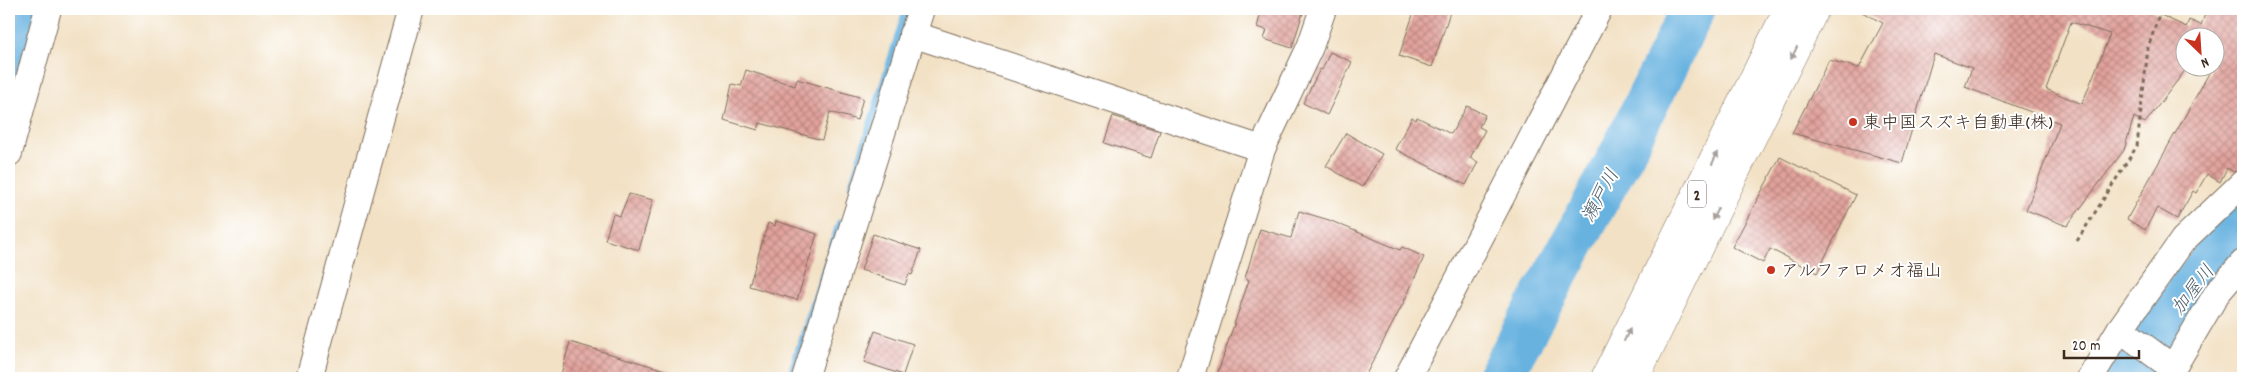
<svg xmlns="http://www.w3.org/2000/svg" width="2252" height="387" font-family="Dekko,'Klee One',sans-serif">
<defs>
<pattern id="building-cross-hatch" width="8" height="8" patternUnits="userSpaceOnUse" patternTransform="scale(1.25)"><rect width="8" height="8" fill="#e2a29c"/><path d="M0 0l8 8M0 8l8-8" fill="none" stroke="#b8847f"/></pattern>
</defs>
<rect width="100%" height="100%" fill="#fff"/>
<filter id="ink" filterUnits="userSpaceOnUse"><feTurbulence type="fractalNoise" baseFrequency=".02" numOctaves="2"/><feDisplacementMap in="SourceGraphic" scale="10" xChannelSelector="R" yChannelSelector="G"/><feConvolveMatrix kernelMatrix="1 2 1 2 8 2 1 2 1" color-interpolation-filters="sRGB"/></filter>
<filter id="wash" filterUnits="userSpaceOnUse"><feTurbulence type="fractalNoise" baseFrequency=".0096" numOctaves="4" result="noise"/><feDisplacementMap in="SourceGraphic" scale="20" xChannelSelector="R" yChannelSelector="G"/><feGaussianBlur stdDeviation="1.12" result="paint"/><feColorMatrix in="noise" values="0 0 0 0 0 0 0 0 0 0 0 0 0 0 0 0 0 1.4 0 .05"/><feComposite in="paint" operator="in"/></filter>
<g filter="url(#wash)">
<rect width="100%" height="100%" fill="#f2e1c4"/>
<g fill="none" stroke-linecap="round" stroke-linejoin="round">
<g stroke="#67b2e0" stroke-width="8">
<polyline points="852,186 907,9"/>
<polyline points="790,378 840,223"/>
</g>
<g stroke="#67b2e0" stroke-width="45">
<polyline points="9,56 23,9"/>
<polyline points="1499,378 1619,159 1693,9"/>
<polyline points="2122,378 2237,228 2243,223"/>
</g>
</g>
<g id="blocks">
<g fill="url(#building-cross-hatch)" fill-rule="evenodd">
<polygon points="1262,9 1304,9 1292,48 1264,39 1267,30 1257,27"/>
<polygon points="1415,9 1451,9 1432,67 1399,56"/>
<path d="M1856 9H2148L2186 27 2189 20 2201 25 2207 9H2243V159L2238 169 2234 172 2227 168 2220 182 2207 174 2196 193 2193 191 2177 219 2157 208 2145 230 2127 219 2212 68H2214V38H2184V68H2187L2145 123 2134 117 2124 150 2067 226 2026 210 2060 123 1965 87 1972 68 1934 54 1902 163 1792 133 1829 60 1859 68 1883 23ZM2071 22 2110 34 2082 104 2046 89Z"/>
<polygon points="1330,52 1352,62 1327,115 1303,103 1320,69 1322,70"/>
<polygon points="746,70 795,86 797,79 863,98 857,120 830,112 822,140 760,123 758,130 724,120 732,84 741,86"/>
<polygon points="1467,106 1485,115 1479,127 1485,130 1470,158 1478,162 1466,185 1395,149 1412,117 1416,120 1417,117 1451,134"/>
<polygon points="1113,116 1160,131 1151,158 1104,143"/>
<polygon points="1346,133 1382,154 1362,187 1326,166"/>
<polygon points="1780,157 1856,195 1817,273 1770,249 1763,263 1732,247"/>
<polygon points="629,194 653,200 639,250 605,240 613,214 620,216"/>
<polygon points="1299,211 1329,220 1400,250 1402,247 1424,257 1403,304 1364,378 1216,378 1249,280 1245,278 1260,229 1291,238"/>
<polygon points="776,221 817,234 797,300 749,286 768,223 775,226"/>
<polygon points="873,234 921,250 912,275 909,274 905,285 861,270"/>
<polygon points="875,331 913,344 903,375 864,362"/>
<polygon points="570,342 675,373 674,378 560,378"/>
</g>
</g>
</g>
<g filter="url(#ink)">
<use href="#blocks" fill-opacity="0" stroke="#7b6a58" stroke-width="1"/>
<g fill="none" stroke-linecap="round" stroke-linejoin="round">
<g stroke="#7b6a58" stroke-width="28">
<g id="street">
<polyline points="912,34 1262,149"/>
<polyline points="9,153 48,9"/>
<polyline points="2120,329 2173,368"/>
<polyline points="309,378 411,9"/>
<polyline points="805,378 921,9"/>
<polyline points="1190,378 1262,149 1310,47 1323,9"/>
<polyline points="1407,378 1599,9"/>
<polyline points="2090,378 2120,329 2183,240 2243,183"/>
<polyline points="2167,378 2217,293 2243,263"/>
</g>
</g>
<g stroke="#7b6a58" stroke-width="29">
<g id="highway">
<polyline points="1605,378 1788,9"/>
<polyline points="1635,378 1815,9"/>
</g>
</g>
<polyline stroke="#7b6a58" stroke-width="3" stroke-dasharray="4 4" stroke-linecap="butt" points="2077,241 2137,146 2148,48 2161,9"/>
<use href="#street" stroke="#fff" stroke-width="26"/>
<use href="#highway" stroke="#fff" stroke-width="28"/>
</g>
<defs><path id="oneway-solid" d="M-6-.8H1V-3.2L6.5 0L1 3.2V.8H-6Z" transform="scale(1.25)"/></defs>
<g fill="#a79f9a">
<use href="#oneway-solid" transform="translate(1794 53) rotate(116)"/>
<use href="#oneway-solid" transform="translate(1715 158) rotate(-64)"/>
<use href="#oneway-solid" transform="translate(1715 214) rotate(116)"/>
<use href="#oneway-solid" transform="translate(1627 335) rotate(-64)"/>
</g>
</g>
<g fill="#c8321e" stroke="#fff" stroke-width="2">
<circle cx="1853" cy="122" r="5"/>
<circle cx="1771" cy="270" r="5"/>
</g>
<g text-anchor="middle" stroke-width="4" stroke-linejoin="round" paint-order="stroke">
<rect fill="#fff" stroke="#766a62" stroke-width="1" x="1688" y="180.5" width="18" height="27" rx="4"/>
<g font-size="16" font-weight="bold" fill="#3b2a1e">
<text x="1697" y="200">2</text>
</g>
<g font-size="18" fill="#3b2a1e" stroke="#fff" text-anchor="start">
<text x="1863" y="128">東中国スズキ自動車(株)</text>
<text x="1781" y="276">アルファロメオ福山</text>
</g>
<g font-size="19" font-style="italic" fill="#4d606c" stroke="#fff">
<text transform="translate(1599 195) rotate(-61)" y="7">瀬戸川</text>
<text transform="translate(2192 289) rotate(-52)" y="7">加屋川</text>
</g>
</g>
<rect width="2252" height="387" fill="none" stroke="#fff" stroke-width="30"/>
<g transform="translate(2200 52) rotate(155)"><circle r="24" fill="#ffffff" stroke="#b1aaa5"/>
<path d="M0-4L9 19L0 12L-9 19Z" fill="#c8321e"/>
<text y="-8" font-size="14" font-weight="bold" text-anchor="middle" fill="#3b2a1e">N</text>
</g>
<path d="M2064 350v8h75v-8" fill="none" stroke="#3b2a1e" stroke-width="2.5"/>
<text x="2072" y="350" font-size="15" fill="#3b2a1e" stroke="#ffffff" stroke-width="4" paint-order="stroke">20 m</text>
</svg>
